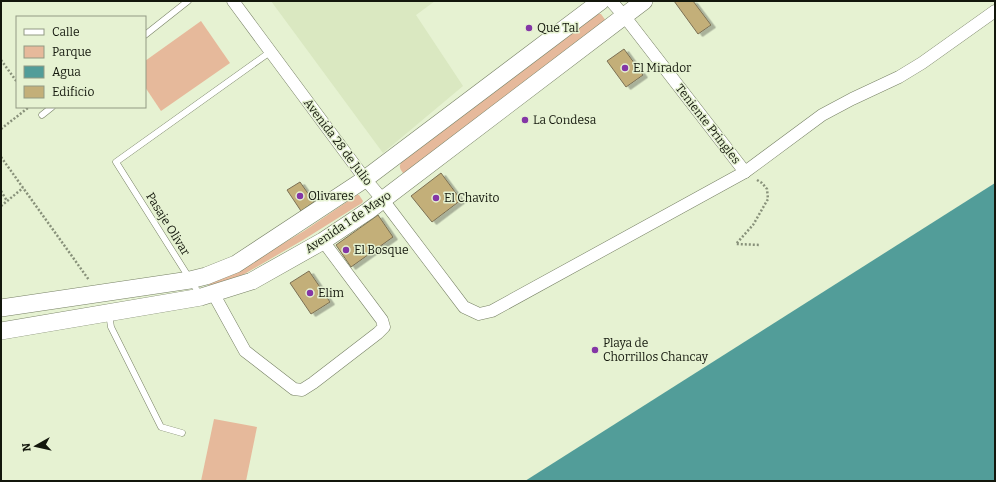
<svg xmlns="http://www.w3.org/2000/svg" width="996" height="482" font-family="Bitter,serif">
<defs>
<filter id="shadow"><feDropShadow dx="4.5" dy="2.5" stdDeviation="0" flood-color="#0004"/></filter>
</defs>
<rect width="100%" height="100%" fill="#e6f2d2"/>
<polygon fill="#dae8c1" points="271,1 435,1 416,15 463,86 383,153"/>
<g fill="#e6b99b">
<path d="M598 14H601L606 21 408 174 403 173C399 168 399 166 402 161Z"/>
<polygon points="201,21 230,63 161,111 145,87 145,61"/>
<polygon points="357,195 359,195 363,201 362,203 303,240 241,276 210,288 208,283 238,270 304,231"/>
<polygon points="214,419 257,427 246,481 201,481"/>
</g>
<polygon fill="#529d99" points="995,183 995,481 525,481"/>
<g fill="#c3af79" stroke="#7b7054" filter="url(#shadow)">
<polygon points="674,1 693,1 711,25 698,34"/>
<polygon points="624,49 643,75 626,87 607,61"/>
<polygon points="441,173 461,200 432,222 411,196"/>
<polygon points="300,182 314,202 301,211 287,190"/>
<polygon points="378,215 393,237 351,267 336,245"/>
<polygon points="309,271 330,302 311,314 290,283"/>
</g>
<g fill="none" stroke-linecap="round" stroke-linejoin="round">
<g stroke="#778165" stroke-width="7">
<g id="lane">
<polyline points="145,35 188,1"/>
<polyline points="42,115 52,107"/>
<polyline points="200,295 116,162 270,52"/>
<polyline points="109,314 111,327 161,427 182,433"/>
</g>
</g>
<g stroke="#778165" stroke-width="13">
<g id="street">
<polyline points="233,1 365,179 383,200 464,307 479,314 492,311 745,172 822,115 852,99 899,77 922,63 995,11"/>
<polyline points="611,1 625,17 745,172"/>
<polyline points="213,293 245,351 294,389 302,390 313,383 378,333 384,327 382,320 323,241"/>
</g>
</g>
<g stroke="#778165" stroke-width="18">
<g id="secondary">
<polyline points="1,308 190,280 206,276 236,264 365,179 601,1"/>
<polyline points="1,331 201,297 252,281 323,241 368,211 644,1"/>
</g>
</g>
<g stroke="#88917a" stroke-width="2.5" stroke-dasharray="2 2" stroke-linecap="butt">
<polyline points="1,60 17,82"/>
<polyline points="1,129 29,107"/>
<polyline points="1,157 89,280"/>
<polyline points="757,180 762,183 767,189 768,199 753,225 736,244 760,245"/>
<polyline points="1,191 7,201"/>
<polyline points="1,206 23,188"/>
</g>
<use href="#lane" stroke="#fff" stroke-width="6"/>
<use href="#street" stroke="#fff" stroke-width="12"/>
<use href="#secondary" stroke="#fff" stroke-width="17"/>
</g>
<g fill="#8436a6" stroke="#e6f2d2" stroke-width="1.5">
<circle cx="529" cy="28" r="4"/>
<circle cx="625" cy="68" r="4"/>
<circle cx="525" cy="120" r="4"/>
<circle cx="300" cy="196" r="4"/>
<circle cx="436" cy="198" r="4"/>
<circle cx="346" cy="250" r="4"/>
<circle cx="310" cy="293" r="4"/>
<circle cx="595" cy="350" r="4"/>
</g>
<g text-anchor="middle" stroke-width="3" stroke-linejoin="round" paint-order="stroke">
<g font-size="12" fill="#13170c" stroke="#e6f2d2" text-anchor="start">
<text x="537" y="32">Que Tal</text>
<text x="633" y="72">El Mirador</text>
<text x="533" y="124">La Condesa</text>
<text x="308" y="200">Olivares</text>
<text x="444" y="202">El Chavito</text>
<text x="354" y="254">El Bosque</text>
<text x="318" y="297">Elim</text>
<text x="603" y="347">Playa de<tspan x="603" dy="14">Chorrillos Chancay</tspan></text>
</g>
<g font-size="12" fill="#13170c" stroke="#e6f2d2">
<text transform="translate(708 124) rotate(52)" y="4">Teniente Pringles</text>
<text transform="translate(338 142) rotate(53)" y="4">Avenida 28 de Julio</text>
<text transform="translate(348 222) rotate(-34)" y="4">Avenida 1 de Mayo</text>
<text transform="translate(168 224) rotate(58)" y="4">Pasaje Olivar</text>
</g>
</g>
<rect width="996" height="482" fill="none" stroke="#13170c" stroke-width="4"/>
<rect x="16" y="16" width="130" height="92" fill="#e6f2d2" stroke="#929a83"/>
<rect x="24" y="29" width="20" height="6" fill="#ffffff" stroke="#929a83"/>
<text x="52" y="36" font-size="12" fill="#13170c">Calle</text>
<rect x="24" y="46" width="20" height="12" fill="#e6b99b" stroke="#929a83"/>
<text x="52" y="56" font-size="12" fill="#13170c">Parque</text>
<rect x="24" y="66" width="20" height="12" fill="#529d99" stroke="#929a83"/>
<text x="52" y="76" font-size="12" fill="#13170c">Agua</text>
<rect x="24" y="86" width="20" height="12" fill="#c3af79" stroke="#929a83"/>
<text x="52" y="96" font-size="12" fill="#13170c">Edificio</text>
<g transform="translate(36 446) rotate(262)" stroke="#e6f2d2" stroke-width="3" paint-order="stroke">
<path d="M0-3L7 15L0 10L-7 15Z" fill="#13170c"/>
<text y="-6" font-size="11" font-weight="bold" text-anchor="middle" fill="#13170c">N</text>
</g>
</svg>
